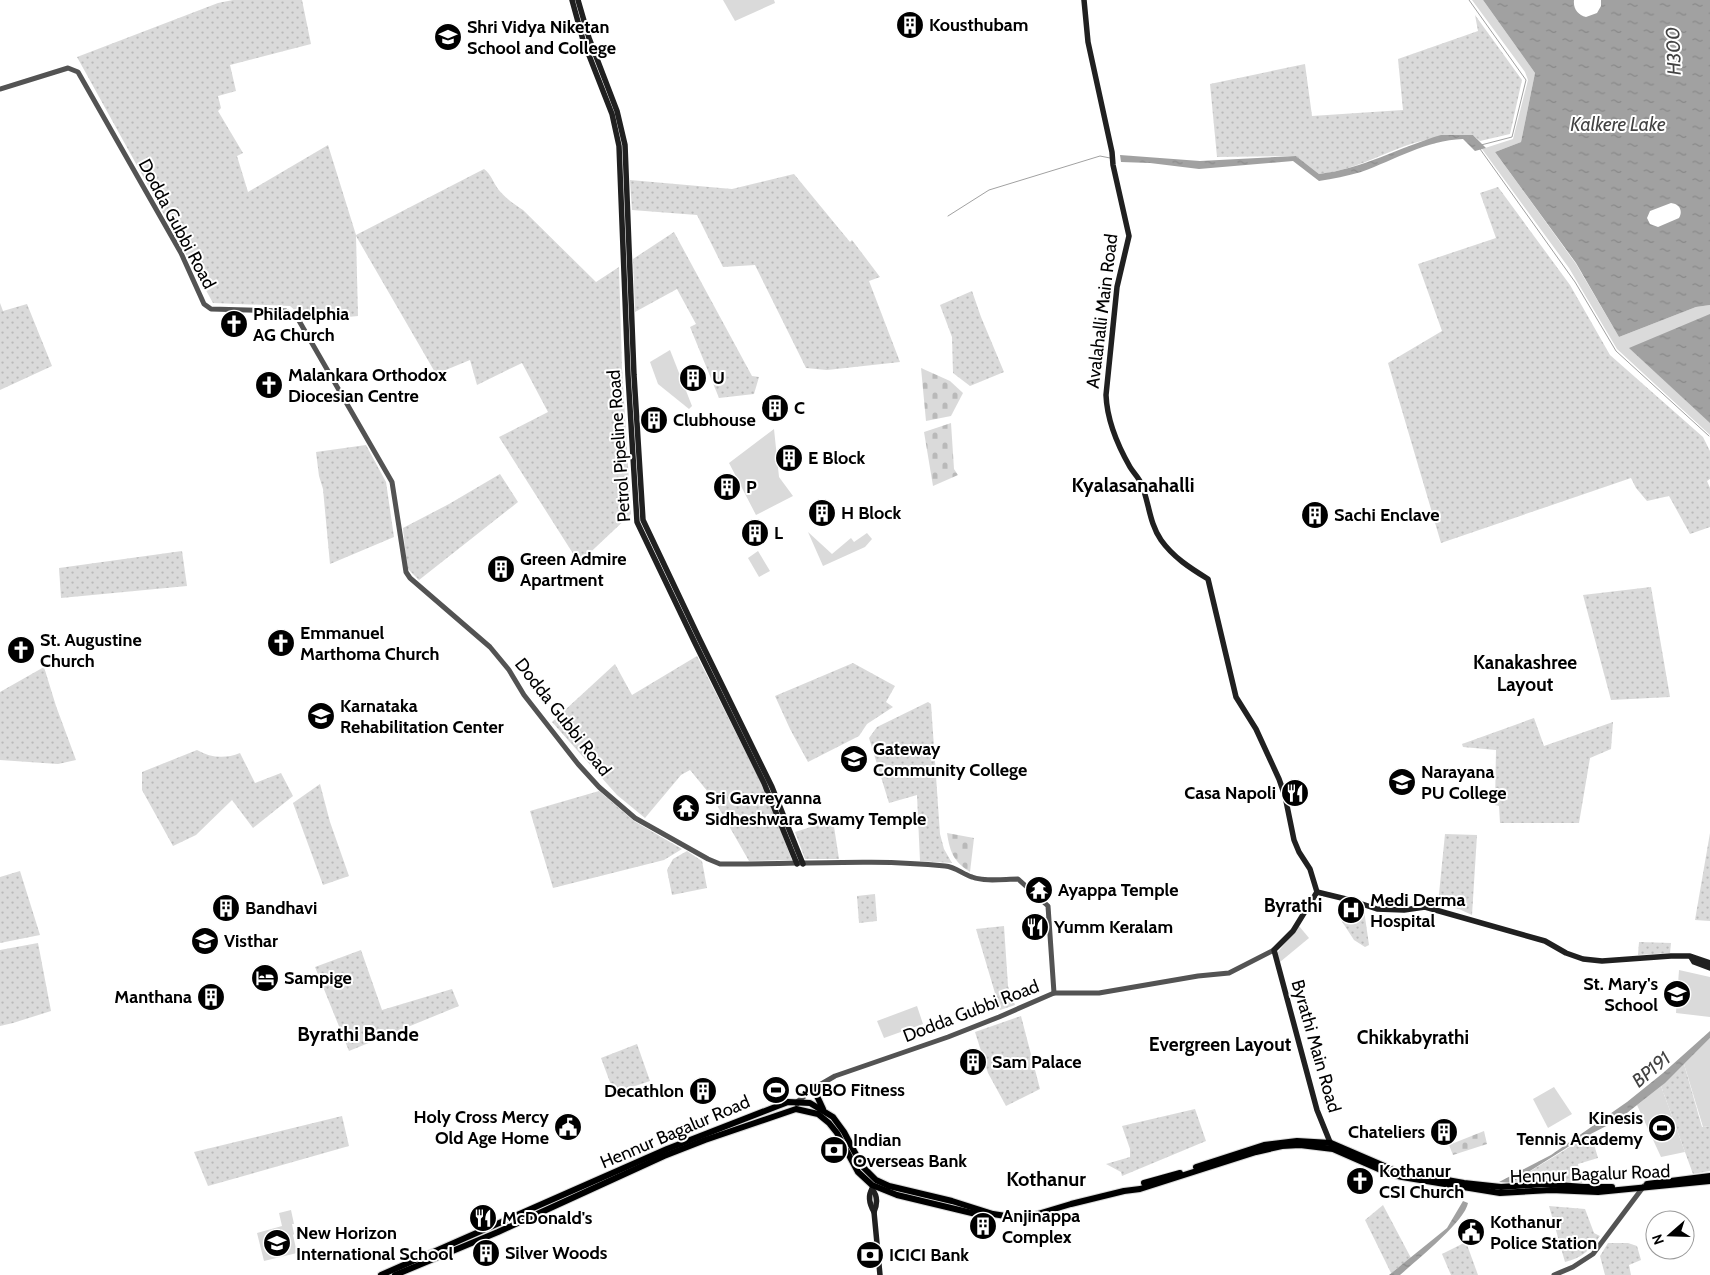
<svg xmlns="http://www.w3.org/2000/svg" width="1710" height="1275" font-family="Cabin,sans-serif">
<defs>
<pattern id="grass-dots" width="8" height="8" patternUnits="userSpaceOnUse" patternTransform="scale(1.25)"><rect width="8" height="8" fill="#dadada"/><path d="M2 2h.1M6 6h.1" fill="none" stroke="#b9b9b9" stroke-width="1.8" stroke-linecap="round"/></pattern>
<pattern id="cemetery-stones" width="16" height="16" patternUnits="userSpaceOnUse" patternTransform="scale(1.25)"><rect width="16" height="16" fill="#dadada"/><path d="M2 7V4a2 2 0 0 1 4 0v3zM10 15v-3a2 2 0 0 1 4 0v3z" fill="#b9b9b9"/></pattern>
<pattern id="water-ripples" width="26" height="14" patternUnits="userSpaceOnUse" patternTransform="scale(1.25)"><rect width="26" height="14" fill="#a1a1a1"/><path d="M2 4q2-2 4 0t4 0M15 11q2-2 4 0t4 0" fill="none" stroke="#898989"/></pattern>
</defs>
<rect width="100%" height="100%" fill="#fff"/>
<g fill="url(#grass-dots)">
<path d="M233 0H302L311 44 230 65 236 91 218 96 221 108 218 111 243 153 237 156 248 192 328 145 356 235 484 169C491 174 493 182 498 189 505 198 514 204 523 210L596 282 619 267 622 368 631 514 579 563 499 437 548 412 522 363 477 385 470 360 436 374 356 236 358 316 307 321 290 306 213 303 77 57 218 3Z"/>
<path d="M1475 15 1522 80 1510 134 1480 141 1473 135C1455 137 1428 138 1411 144 1379 155 1354 170 1319 174L1296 156 1217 157 1210 84 1305 64 1312 116 1403 110 1398 59 1478 31Z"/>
<polygon points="794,174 850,242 852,240 880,277 869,281 900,362 827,370 806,368 755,265 723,267 697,215 632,210 630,180 732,189"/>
<polygon points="1498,187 1570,285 1610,355 1703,437 1710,451 1710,479 1707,481 1710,488 1710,527 1690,534 1669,496 1647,501 1636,488 1631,478 1441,543 1388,363 1442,331 1418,264 1496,238 1480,193"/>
<polygon points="674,232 752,376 759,377 754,394 719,398 690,327 696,324 677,289 635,312 633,259"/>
<polygon points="972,291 981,317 1004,372 970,386 953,373 952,337 940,305"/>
<polygon points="0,303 3,311 27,304 52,366 0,390"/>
<polygon points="366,445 386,482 394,537 330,564 323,489 319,476 316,452"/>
<polygon points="500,474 518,502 419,580 407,568 403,528 449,504"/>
<polygon points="182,551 187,586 61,598 59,568"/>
<polygon points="1651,587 1670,697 1611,700 1583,595"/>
<polygon points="697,656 765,790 792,860 749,861 713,798 690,770 681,775 645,818 617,795 552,722 615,664 632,695"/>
<polygon points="853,663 895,686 886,702 893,707 867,724 859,736 808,762 790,729 775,696"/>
<polygon points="44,667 56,706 76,760 58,764 0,760 0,692"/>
<polygon points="928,702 931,704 940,834 944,849 952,863 920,861 917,795 889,803 869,738 877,727"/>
<polygon points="1534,718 1544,746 1613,722 1611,749 1590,758 1579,823 1500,823 1499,806 1495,805 1496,750 1463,747 1462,744"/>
<path d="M197 750C211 758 225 759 240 753L255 783 281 773 293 796 253 828 232 800 196 835 173 846 142 790V772Z"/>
<polygon points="320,784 330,822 349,876 323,885 293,803"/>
<polygon points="599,791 634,821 682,849 664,860 553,888 530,811"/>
<polygon points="833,820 839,859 805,859 795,832"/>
<polygon points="1710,833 1710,921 1695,920"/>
<polygon points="1445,834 1477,835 1472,915 1459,909 1438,904"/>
<polygon points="687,851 702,861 707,888 672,895 667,870 673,859"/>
<polygon points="20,871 40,935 0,943 0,877"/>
<polygon points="875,894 877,921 859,923 857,896"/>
<polygon points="1354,906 1364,910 1369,945 1365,947 1354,940 1339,917 1355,913"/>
<polygon points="1004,926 1008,986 1015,1005 1000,1010 976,929"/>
<polygon points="1639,942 1671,943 1670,953 1638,955"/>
<polygon points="38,943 51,1011 13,1023 0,1026 0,950"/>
<polygon points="361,950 382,1010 452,989 459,1006 349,1051 315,967"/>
<polygon points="1021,1016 1040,1089 1006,1106 988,1073 975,1032"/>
<polygon points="637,1044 650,1081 614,1093 601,1058"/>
<polygon points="1684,1064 1702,1127 1710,1126 1710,1171 1693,1174 1661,1086"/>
<polygon points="1195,1109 1206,1141 1122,1176 1121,1172 1106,1164 1130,1157 1130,1149 1122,1126"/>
<polygon points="342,1116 349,1146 208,1186 194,1152"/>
<polygon points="1591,1134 1598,1158 1578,1164 1582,1183 1545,1180 1511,1183"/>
<polygon points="1383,1205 1411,1258 1391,1273 1365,1220"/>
<path d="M1549 1206 1585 1209 1594 1233 1600 1236C1590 1250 1582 1258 1565 1262Z"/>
<polygon points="1466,1242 1478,1275 1451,1275 1442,1254"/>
<polygon points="1608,1243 1628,1243 1637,1246 1641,1260 1629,1265 1631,1275 1605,1275 1600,1256"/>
</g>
<g fill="url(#cemetery-stones)">
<polygon points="921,368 950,381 963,393 951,416 926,421"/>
<polygon points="951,423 954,469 958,475 933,486 924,432"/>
<path d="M947 833 974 838 970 872C953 861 950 852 947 833Z"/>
<polygon points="1484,1131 1487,1144 1453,1155 1449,1145"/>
</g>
<g fill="#dadada">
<polygon points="723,0 774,0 775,3 735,21"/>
<polygon points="1472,0 1483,0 1535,73 1521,142 1495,152 1576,264 1619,337 1696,307 1710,305 1710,435 1617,349 1569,268 1482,149 1513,139 1528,80 1525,72"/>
<polygon points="670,350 692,406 689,409 658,384 650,362"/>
<polygon points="774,429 779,477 793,496 756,515 729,463"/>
<polygon points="808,532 832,554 851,538 854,542 867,533 872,539 865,547 823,566"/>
<polygon points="758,551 770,571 759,577 748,558"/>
<polygon points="1299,926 1309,938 1280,962 1277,953"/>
<polygon points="1679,970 1710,977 1710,1017 1676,1013"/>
<polygon points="917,1006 923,1024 884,1038 877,1021"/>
<polygon points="1710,1038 1710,1126 1703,1127 1684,1064"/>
<polygon points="1661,1086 1685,1152 1661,1157 1637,1105"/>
<polygon points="1554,1087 1572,1114 1548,1128 1533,1099"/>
<polygon points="291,1210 294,1224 292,1224 294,1234 293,1235 297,1253 264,1261 257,1233 282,1226 279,1213"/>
</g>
<g fill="url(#water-ripples)" fill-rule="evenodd">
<path d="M1483 0H1574C1573 9 1578 15 1586 17L1597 13 1601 6V0H1710V305L1696 307 1619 337 1576 263 1495 152 1521 142 1535 73ZM1671 203C1680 204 1683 211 1679 218L1658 227 1650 224 1647 218 1650 211Z"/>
<path d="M1441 135H1473L1486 148 1475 151 1463 139C1426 140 1395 160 1361 172 1347 176 1333 179 1319 181L1293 161 1199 169 1150 163 1121 162 1120 155 1200 161 1296 156 1319 174C1362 169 1400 147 1441 135Z"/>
<polygon points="1710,314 1710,423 1629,348"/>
<polygon points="1710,1031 1710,1038 1665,1083 1618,1120 1579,1140 1511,1183 1499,1182 1551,1155 1627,1102 1663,1073"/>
<path d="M1463 1201 1468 1203C1465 1221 1416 1261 1400 1275H1389L1447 1228Z"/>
</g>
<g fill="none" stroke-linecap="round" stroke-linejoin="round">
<g stroke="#a1a1a1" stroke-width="1">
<polyline points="1469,0 1526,80 1512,137 1481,145"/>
<polyline points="1480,149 1575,282 1616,351 1709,436"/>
<polyline points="948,216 989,190 1100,156 1110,158"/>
</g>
<g stroke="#dbdbdb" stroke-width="8">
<g id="primary">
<polyline points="816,1087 817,1096 823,1109"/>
<polyline points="1196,1167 1264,1145 1297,1141 1331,1143 1396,1171 1464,1183 1501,1187 1545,1184 1584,1187 1612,1187"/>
<polyline points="1144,1183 1180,1173"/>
<polyline points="1647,1184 1710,1176"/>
<polyline points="381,1275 667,1149 788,1102 810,1103 833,1117 844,1132 862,1166 876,1180 889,1186 952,1201 993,1214 1012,1217 1031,1216 1071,1204 1124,1191 1140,1189 1256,1152 1282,1146 1300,1145 1333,1149 1390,1174 1402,1177 1500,1193 1551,1190 1598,1192 1710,1181"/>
<polyline points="395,1275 498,1232 664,1156 705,1140 796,1109 818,1114 829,1123 837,1133 858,1172 872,1185 897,1195 976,1214 985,1212"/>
</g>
</g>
<g stroke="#535353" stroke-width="5">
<path d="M0 89 68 68 78 72 181 253 204 304 211 309 286 311 298 319 392 482 406 572 410 578 490 647 509 670 524 695 578 764 599 787 635 818 708 859 720 864C794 865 870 858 945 866 956 867 962 874 972 877 986 882 1004 879 1018 879L1048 906 1054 993"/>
<polyline points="797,1104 797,1102 816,1087 835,1076 948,1037 999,1017 1054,993 1099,993 1198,976 1229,973 1274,950"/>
<polyline points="1554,1275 1573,1267 1593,1254 1644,1186"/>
</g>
<g stroke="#202020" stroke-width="5.5">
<polyline points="572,0 583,40 612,114 619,146 628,375 637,522 694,641 764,783 797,864"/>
<polyline points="578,0 589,38 617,111 625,145 634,375 643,520 699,638 772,787 803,864"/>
<path d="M1084 0 1088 42 1112 152 1113 165 1129 236 1117 287 1106 395C1107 420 1118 446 1130 467 1133 472 1138 477 1141 483 1149 501 1149 523 1161 540 1173 557 1190 568 1208 579L1236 697 1256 729 1279 779 1285 796 1294 840 1299 852 1310 869 1317 892 1293 931 1274 950 1317 1110 1332 1147"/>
<polyline points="1317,892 1350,900 1377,909 1404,910 1425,907 1545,941 1566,953 1583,959 1602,961 1671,956 1690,956 1710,963"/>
<polyline points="1691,957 1694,962 1710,968"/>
<path d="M872 1189C878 1196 877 1205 874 1212L880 1275"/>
<path d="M872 1189C867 1197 870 1205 874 1212"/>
</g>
<use href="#primary" stroke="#000" stroke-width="6"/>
</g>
<defs>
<g id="building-disc" transform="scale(1.4375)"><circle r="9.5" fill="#000" stroke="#fff"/><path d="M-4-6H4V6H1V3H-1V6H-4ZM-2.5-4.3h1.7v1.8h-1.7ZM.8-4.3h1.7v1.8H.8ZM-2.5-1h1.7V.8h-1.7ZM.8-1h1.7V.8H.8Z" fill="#fff"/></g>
<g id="university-disc" transform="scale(1.4375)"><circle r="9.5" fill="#000" stroke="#fff"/><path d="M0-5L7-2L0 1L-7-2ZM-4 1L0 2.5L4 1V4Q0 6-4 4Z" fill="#fff"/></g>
<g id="church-disc" transform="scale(1.4375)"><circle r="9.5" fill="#000" stroke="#fff"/><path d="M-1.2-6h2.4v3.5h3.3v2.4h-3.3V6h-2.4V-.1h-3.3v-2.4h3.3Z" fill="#fff"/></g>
<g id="school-disc" transform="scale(1.4375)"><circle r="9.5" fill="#000" stroke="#fff"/><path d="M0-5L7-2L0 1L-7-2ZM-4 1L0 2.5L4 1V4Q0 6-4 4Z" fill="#fff"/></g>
<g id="restaurant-disc" transform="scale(1.4375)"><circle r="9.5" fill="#000" stroke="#fff"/><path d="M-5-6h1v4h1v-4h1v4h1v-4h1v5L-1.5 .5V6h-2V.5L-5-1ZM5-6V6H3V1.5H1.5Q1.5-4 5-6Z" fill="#fff"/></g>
<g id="temple-disc" transform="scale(1.4375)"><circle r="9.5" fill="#000" stroke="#fff"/><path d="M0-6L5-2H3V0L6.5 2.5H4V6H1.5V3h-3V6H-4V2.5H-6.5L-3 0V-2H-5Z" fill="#fff"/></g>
<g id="hospital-disc" transform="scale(1.4375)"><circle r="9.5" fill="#000" stroke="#fff"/><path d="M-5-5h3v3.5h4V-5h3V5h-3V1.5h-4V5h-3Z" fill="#fff"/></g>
<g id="hotel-disc" transform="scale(1.4375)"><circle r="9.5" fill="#000" stroke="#fff"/><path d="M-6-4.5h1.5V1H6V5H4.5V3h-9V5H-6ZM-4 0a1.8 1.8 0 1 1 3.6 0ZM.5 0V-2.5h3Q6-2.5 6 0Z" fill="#fff"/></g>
<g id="stadium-disc" transform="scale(1.4375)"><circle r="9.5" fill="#000" stroke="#fff"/><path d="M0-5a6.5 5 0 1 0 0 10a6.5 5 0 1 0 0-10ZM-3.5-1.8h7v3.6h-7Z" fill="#fff"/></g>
<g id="civic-disc" transform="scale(1.4375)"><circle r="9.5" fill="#000" stroke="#fff"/><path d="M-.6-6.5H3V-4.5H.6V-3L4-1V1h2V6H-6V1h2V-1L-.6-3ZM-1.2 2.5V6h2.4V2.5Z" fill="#fff"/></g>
<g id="bank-disc" transform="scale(1.4375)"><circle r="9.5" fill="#000" stroke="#fff"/><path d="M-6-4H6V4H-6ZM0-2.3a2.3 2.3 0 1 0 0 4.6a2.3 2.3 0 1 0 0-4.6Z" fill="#fff"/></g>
</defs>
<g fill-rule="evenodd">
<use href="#building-disc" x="910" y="25"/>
<use href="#university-disc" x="448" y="37"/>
<use href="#church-disc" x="234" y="324"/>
<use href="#building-disc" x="693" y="378"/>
<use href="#church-disc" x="269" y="385"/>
<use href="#building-disc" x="775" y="408"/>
<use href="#building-disc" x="654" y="420"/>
<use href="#building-disc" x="789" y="458"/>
<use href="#building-disc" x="727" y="487"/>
<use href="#building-disc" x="822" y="513"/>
<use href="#building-disc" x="1315" y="515"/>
<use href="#building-disc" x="755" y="533"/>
<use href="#building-disc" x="501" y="569"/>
<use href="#church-disc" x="281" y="643"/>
<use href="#church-disc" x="21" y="650"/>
<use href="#school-disc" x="321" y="716"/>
<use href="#university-disc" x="854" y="759"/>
<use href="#university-disc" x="1402" y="782"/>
<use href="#restaurant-disc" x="1295" y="793"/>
<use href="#temple-disc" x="686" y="808"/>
<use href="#temple-disc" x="1039" y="890"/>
<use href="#building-disc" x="226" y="908"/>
<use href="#hospital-disc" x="1351" y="910"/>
<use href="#restaurant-disc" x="1035" y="927"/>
<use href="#university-disc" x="205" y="941"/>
<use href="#hotel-disc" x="265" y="978"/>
<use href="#school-disc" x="1677" y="994"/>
<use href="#building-disc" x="211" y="997"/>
<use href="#building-disc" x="973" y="1062"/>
<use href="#stadium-disc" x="776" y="1090"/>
<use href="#building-disc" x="703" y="1091"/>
<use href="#civic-disc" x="568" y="1127"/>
<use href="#stadium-disc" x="1662" y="1128"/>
<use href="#building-disc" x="1444" y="1132"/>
<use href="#bank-disc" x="834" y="1150"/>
<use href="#church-disc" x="1360" y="1181"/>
<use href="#restaurant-disc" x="483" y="1218"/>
<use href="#building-disc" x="983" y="1226"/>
<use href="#civic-disc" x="1471" y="1232"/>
<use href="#school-disc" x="277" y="1243"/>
<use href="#building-disc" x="486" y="1253"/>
<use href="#bank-disc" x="870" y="1255"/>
</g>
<g text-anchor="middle" stroke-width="4" stroke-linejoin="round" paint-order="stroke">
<g font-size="18" font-weight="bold" fill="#000" stroke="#fff" text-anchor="start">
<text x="929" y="31">Kousthubam</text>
<text x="467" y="33">Shri Vidya Niketan<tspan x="467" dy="21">School and College</tspan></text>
<text x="253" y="320">Philadelphia<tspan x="253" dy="21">AG Church</tspan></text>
<text x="288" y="381">Malankara Orthodox<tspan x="288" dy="21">Diocesian Centre</tspan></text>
<text x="712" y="384">U</text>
<text x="794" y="414">C</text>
<text x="673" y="426">Clubhouse</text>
<text x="808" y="464">E Block</text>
<text x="746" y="493">P</text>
<text x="841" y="519">H Block</text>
<text x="1334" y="521">Sachi Enclave</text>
<text x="774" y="539">L</text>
<text x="520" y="565">Green Admire<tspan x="520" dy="21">Apartment</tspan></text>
<text x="300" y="639">Emmanuel<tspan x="300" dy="21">Marthoma Church</tspan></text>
<text x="40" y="646">St. Augustine<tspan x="40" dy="21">Church</tspan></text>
<text x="340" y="712">Karnataka<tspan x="340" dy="21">Rehabilitation Center</tspan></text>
<text x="873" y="755">Gateway<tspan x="873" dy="21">Community College</tspan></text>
<text x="1421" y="778">Narayana<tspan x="1421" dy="21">PU College</tspan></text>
<text x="1276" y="799" text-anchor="end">Casa Napoli</text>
<text x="705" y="804">Sri Gavreyanna<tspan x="705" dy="21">Sidheshwara Swamy Temple</tspan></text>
<text x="1058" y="896">Ayappa Temple</text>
<text x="1370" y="906">Medi Derma<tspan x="1370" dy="21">Hospital</tspan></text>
<text x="245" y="914">Bandhavi</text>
<text x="1054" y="933">Yumm Keralam</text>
<text x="224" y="947">Visthar</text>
<text x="284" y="984">Sampige</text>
<text x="1658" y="990" text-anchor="end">St. Mary's<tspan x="1658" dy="21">School</tspan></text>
<text x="192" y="1003" text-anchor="end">Manthana</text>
<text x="992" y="1068">Sam Palace</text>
<text x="795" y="1096">QUBO Fitness</text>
<text x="684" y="1097" text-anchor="end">Decathlon</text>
<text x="549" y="1123" text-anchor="end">Holy Cross Mercy<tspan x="549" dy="21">Old Age Home</tspan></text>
<text x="1643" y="1124" text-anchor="end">Kinesis<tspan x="1643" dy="21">Tennis Academy</tspan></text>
<text x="1425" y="1138" text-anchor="end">Chateliers</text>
<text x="853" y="1146">Indian<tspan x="853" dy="21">Overseas Bank</tspan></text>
<text x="1379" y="1177">Kothanur<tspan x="1379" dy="21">CSI Church</tspan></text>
<text x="1002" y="1222">Anjinappa<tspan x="1002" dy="21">Complex</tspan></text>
<text x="502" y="1224">McDonald's</text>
<text x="1490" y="1228">Kothanur<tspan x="1490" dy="21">Police Station</tspan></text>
<text x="296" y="1239">New Horizon<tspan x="296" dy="21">International School</tspan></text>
<text x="505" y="1259">Silver Woods</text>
<text x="889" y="1261">ICICI Bank</text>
</g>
<g font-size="18" fill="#000" stroke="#fff">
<text transform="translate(177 224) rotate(62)" y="6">Dodda Gubbi Road</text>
<text transform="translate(1102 311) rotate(-83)" y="6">Avalahalli Main Road</text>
<text transform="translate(619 446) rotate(-94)" y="6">Petrol Pipeline Road</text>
<text transform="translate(563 717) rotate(52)" y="6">Dodda Gubbi Road</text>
<text transform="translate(971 1011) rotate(-21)" y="6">Dodda Gubbi Road</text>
<text transform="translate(1316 1046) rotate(74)" y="6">Byrathi Main Road</text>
<text transform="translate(675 1132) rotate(-23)" y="6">Hennur Bagalur Road</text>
<text transform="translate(1590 1174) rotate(-2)" y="6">Hennur Bagalur Road</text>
</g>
<g font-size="19" font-style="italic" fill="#424242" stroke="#fff">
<text transform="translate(1673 51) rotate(-92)" y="7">H300</text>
<text x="1618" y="131">Kalkere Lake</text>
<text transform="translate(1651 1069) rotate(-40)" y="7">BP191</text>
</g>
<g font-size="19" font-weight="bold" fill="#000" stroke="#fff">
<text x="1525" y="669">Kanakashree<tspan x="1525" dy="22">Layout</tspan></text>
<text x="1293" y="912">Byrathi</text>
<text x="1413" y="1044">Chikkabyrathi</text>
<text x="1220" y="1051">Evergreen Layout</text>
</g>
<g font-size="20" font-weight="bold" fill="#000" stroke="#fff">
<text x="1133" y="492">Kyalasanahalli</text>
<text x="358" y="1041">Byrathi Bande</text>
<text x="1046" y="1186">Kothanur</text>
</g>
</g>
<g transform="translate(1670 1235) rotate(250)"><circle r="24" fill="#ffffff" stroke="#999999"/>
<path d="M0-4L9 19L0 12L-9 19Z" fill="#000000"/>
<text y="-8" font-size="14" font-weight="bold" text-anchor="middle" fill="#000000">N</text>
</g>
</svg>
